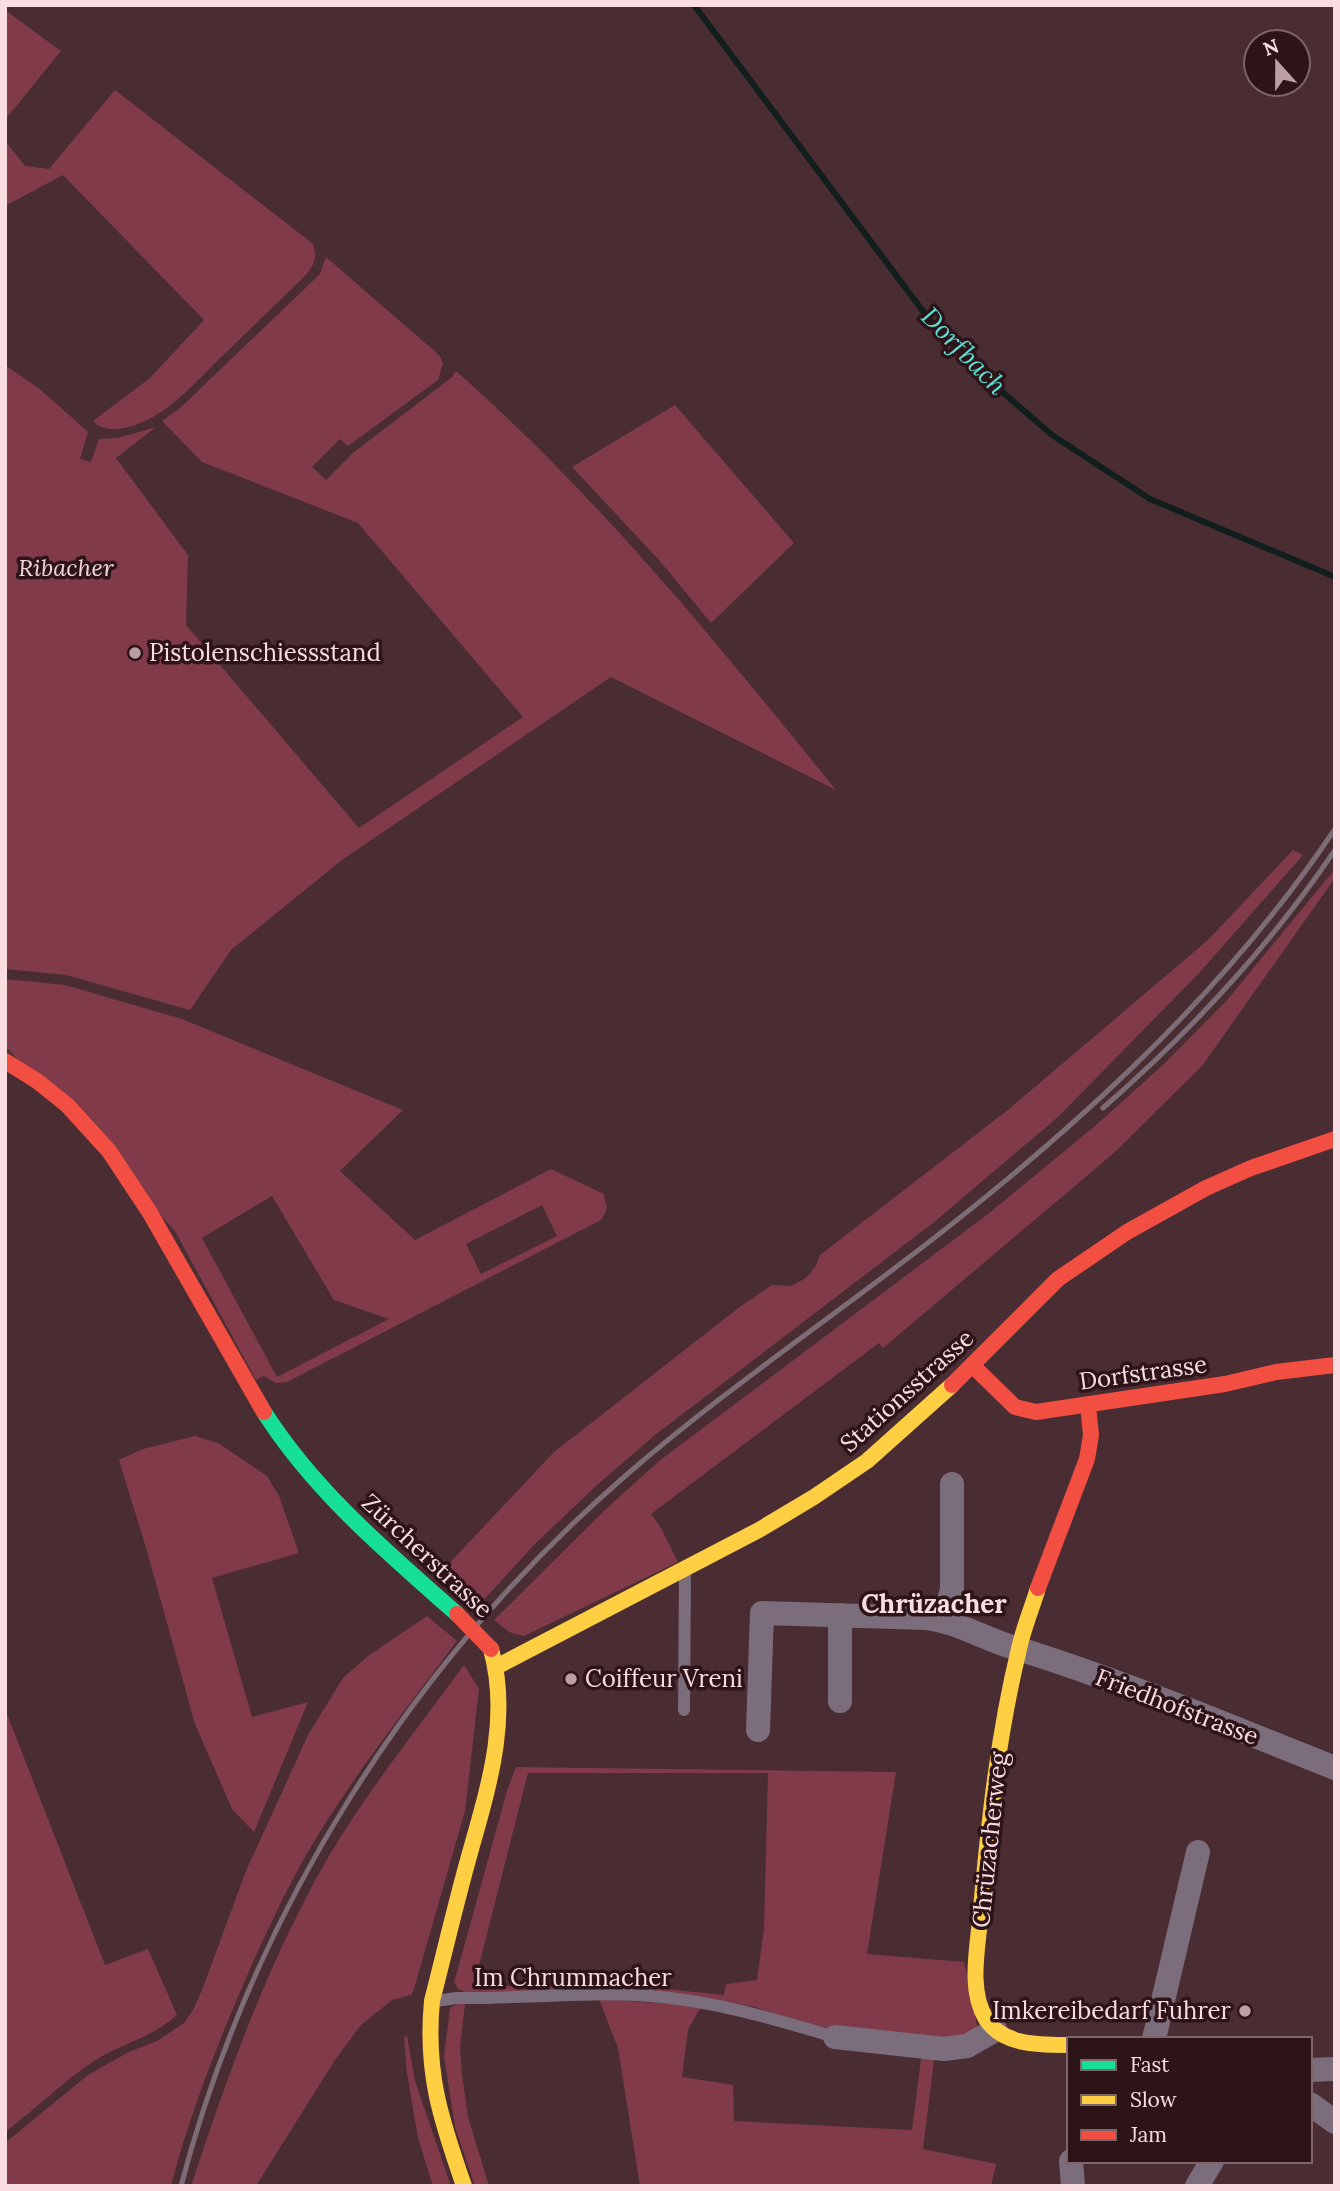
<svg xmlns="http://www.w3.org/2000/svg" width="1340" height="2191" font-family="Lora,serif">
<rect width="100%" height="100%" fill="#4a2d33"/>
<g fill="#803a49" fill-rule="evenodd">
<polygon points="5,10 61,51 5,120"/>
<path d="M115 90 313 244C318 260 313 267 303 278 273 307 243 336 214 364 195 383 176 404 153 417 136 426 108 437 93 421L150 378 204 320 63 175 5 206V141L25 166 49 169Z"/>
<path d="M326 257 439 355 443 363 438 380 348 446 340 439 312 467 326 480 354 452 451 378 456 371C598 496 718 644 836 790L611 677 342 860 231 950 190 1010 66 975 5 969V365L41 390 88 432 80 459 91 462 99 439 118 438 156 427 116 458 188 555 186 625 359 828 523 717 358 523 202 462 162 421 180 408 320 274Z"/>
<polygon points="675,405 794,543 711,623 659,560 572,467"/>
<polygon points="1293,850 1303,855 1201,971 1058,1117 933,1223 655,1435 597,1485 533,1546 479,1605 442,1571 554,1452 741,1306 772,1285 791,1286 806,1278 816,1266 820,1255 1009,1109 1208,940"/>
<polygon points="1335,869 1335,878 1202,1066 1115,1152 883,1348 879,1343 651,1514 661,1528 678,1562 524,1636 509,1632 494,1620 606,1509 659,1461 988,1214 1095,1126 1164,1064 1228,999"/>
<path d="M5 979 65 985 182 1019 403 1110 340 1171 415 1240 551 1169 604 1194C605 1207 611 1205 601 1220L287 1382 276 1383 264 1376 256 1380 175 1231 5 1046ZM272 1196 334 1300 389 1319 277 1377 202 1238ZM542 1205 557 1236 481 1274 466 1244Z"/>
<polygon points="195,1436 218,1443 267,1476 279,1496 299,1553 212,1578 252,1717 308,1702 254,1832 232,1809 195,1724 147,1551 119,1460 143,1449"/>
<path d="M427 1616 457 1641C409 1705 360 1767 318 1835 293 1875 273 1919 253 1962 221 2035 191 2109 171 2186H5V2143L88 2075 129 2052 157 2041 184 2023 193 2010 202 1990 246 1871 308 1735 343 1678 368 1656Z"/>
<path d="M464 1665 479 1689 465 1811 414 1989 411 1995 392 2000 361 2025 335 2060 256 2186H191C224 2086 259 1987 308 1894 350 1812 410 1739 464 1665Z"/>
<path d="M5 1709 105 1965 148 1949 177 2015C152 2038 119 2044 91 2063 61 2084 34 2110 5 2132Z"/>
<path d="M516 1767 896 1772 867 1954 964 1962 978 2030 944 2044 868 2035 801 2023 755 2007 704 1998 467 1993 458 1989 454 1982 457 1972 507 1791ZM528 1773H768L764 1929 757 1980 726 1984 724 1995 617 1984 492 1986 475 1981Z"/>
<polygon points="599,1999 701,2006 688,2030 682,2077 733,2085 734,2121 912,2130 922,2051 935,2053 923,2149 996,2164 991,2186 640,2186 618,2048"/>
<polygon points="458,2004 465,2004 460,2048 462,2074 468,2117 489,2186 475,2186 455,2127 444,2056 450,2008"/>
<polygon points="407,2036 415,2081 451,2186 433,2186 418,2138 407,2073 404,2037"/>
</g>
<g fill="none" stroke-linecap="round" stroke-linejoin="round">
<polyline stroke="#111e1d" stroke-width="6" points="694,5 928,318 983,375 1052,435 1150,499 1335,577"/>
<g stroke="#7b6d7b" stroke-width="12">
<polyline points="684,1710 685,1573"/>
<path d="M435 2001 457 1998C522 1999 587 1991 651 1996 714 2001 774 2019 835 2037"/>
</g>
<g stroke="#7b6d7b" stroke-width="24">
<polyline points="943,1620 952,1590 952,1484"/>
<polyline points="840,1701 840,1615"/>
<path d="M758 1730 762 1613 926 1618C954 1621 979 1636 1006 1645 1118 1679 1226 1725 1335 1768"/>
<polyline points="835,2037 944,2049 967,2046 995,2030"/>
<polyline points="1154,2039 1198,1852"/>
<polyline points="1310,2070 1335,2069"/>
<polyline points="1310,2104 1335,2122"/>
<polyline points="1071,2161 1073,2186"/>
<polyline points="1197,2186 1212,2161"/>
</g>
<path stroke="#16e098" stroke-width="16" d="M264 1412C315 1492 387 1552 457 1614"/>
<g stroke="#ffcf43" stroke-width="16">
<path d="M1038 1588C1032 1608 1023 1629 1019 1649 998 1735 989 1821 981 1909 979 1943 967 1988 986 2019 1003 2046 1041 2045 1069 2045"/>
<polyline points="498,1666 759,1530 814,1497 867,1461 952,1385"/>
<path d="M464 2186C441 2120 425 2072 432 2001 444 1954 455 1907 468 1860 487 1791 511 1721 491 1649"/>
</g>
<g stroke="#f24e42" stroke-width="16">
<polyline points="5,1061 37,1081 67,1105 109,1151 150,1213 264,1412"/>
<polyline points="973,1366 1015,1407 1036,1412 1225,1384 1276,1372 1335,1365"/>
<polyline points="952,1385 1058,1279 1127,1232 1206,1188 1251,1168 1335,1139"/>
<polyline points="1038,1588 1087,1459 1091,1435 1088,1405"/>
</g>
<g stroke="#7d6c75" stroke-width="5">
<path d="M1103 1108C1190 1032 1270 946 1335 850"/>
<path d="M181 2186C253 1913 411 1662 624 1477 709 1403 801 1339 891 1271 1057 1146 1218 1003 1335 829"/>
</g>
<polyline stroke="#f24e42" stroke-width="16" points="457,1614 491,1649"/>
</g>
<g fill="#bc9fa4" stroke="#2d1419" stroke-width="2.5">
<circle cx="135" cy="653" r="7"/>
<circle cx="571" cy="1679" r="7"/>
<circle cx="1245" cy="2011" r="7"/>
</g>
<g text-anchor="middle" stroke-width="7" stroke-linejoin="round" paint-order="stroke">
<g font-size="24" font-style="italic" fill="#f0d6d9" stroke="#2d1419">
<text x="66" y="576">Ribacher</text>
</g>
<g font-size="24" fill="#fadde1" stroke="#2d1419" text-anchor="start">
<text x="149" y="661">Pistolenschiessstand</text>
<text x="585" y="1687">Coiffeur Vreni</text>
<text x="1231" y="2019" text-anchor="end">Imkereibedarf Fuhrer</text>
</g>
<g font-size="24" fill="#fadde1" stroke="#2d1419">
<text transform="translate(1143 1373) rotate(-8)" y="8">Dorfstrasse</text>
<text transform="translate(907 1391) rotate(-42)" y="8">Stationsstrasse</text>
<text transform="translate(427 1556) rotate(43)" y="8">Zürcherstrasse</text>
<text transform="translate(1177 1707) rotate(21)" y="8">Friedhofstrasse</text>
<text transform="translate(990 1840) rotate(-84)" y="8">Chrüzacherweg</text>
<text x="573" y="1986">Im Chrummacher</text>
</g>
<g font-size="26" font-style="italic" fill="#5ce1d6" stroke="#2d1419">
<text transform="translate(964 351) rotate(46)" y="9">Dorfbach</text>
</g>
<g font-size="26" font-weight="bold" fill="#fadde1" stroke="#2d1419">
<text x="934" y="1613">Chrüzacher</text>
</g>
</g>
<rect width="1340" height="2191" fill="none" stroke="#fadde1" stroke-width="14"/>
<rect x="1067" y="2037" width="245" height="126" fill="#2d1419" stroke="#7f6469" stroke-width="2"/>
<rect x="1081" y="2060" width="35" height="10" fill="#16e098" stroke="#7f6469" stroke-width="2"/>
<text x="1130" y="2072" font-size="21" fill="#fadde1">Fast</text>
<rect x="1081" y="2095" width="35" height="10" fill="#ffcf43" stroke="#7f6469" stroke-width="2"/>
<text x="1130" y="2107" font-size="21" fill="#fadde1">Slow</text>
<rect x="1081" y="2130" width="35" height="10" fill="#f24e42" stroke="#7f6469" stroke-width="2"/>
<text x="1130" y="2142" font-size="21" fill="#fadde1">Jam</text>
<g transform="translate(1277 63) rotate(339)"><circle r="33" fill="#2d1419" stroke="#7f6469" stroke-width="2"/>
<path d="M0-5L12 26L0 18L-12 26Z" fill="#bc9fa4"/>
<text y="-10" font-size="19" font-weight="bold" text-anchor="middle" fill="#fadde1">N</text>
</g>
</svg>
